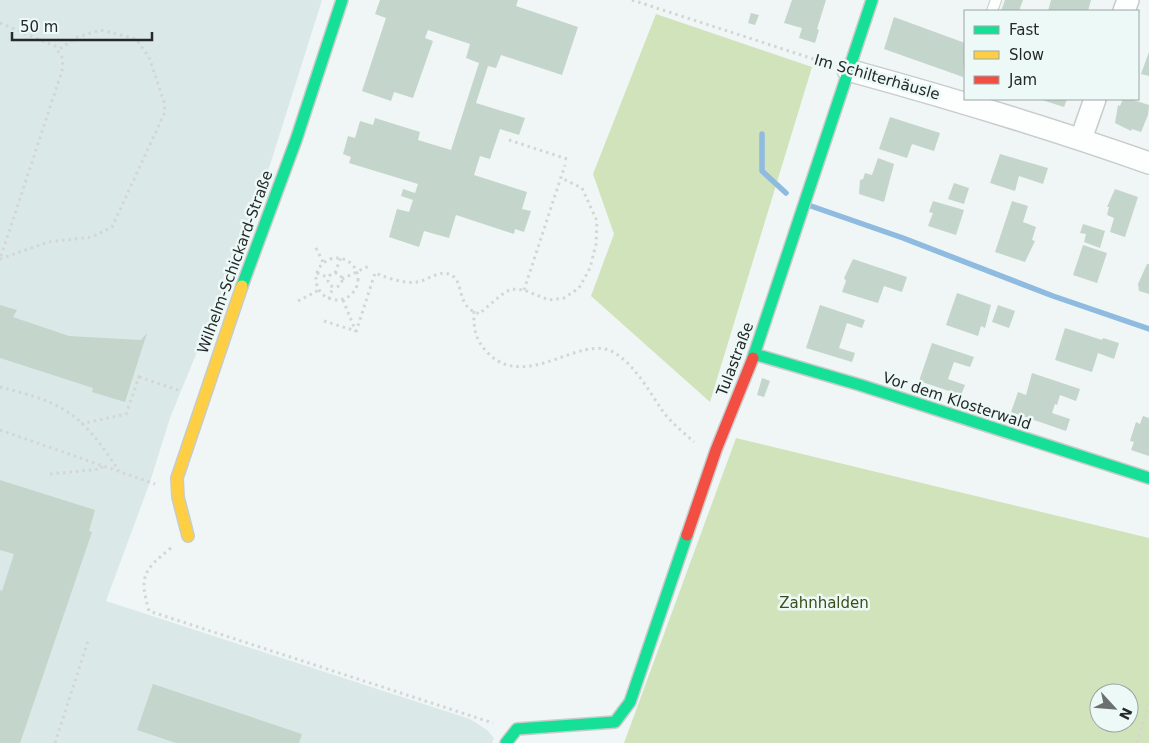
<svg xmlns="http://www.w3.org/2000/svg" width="1149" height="743" font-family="'DejaVu Sans',sans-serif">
<rect width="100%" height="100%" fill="#eff6f5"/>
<polygon fill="#dae9e7" points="0,0 322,0 258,203 170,418 150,482 106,601 470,719 487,730 494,738 492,743 0,743"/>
<g fill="#d1e3bb" fill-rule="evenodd">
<polygon points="656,14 812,67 710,402 591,296 614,234 593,174"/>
<path d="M736 438 1149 538V743H624ZM1099 693H1129V723H1099Z"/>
</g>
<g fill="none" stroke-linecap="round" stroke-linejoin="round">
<g stroke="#8ebbdf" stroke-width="5.5">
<polyline points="762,134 762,171 786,193"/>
<polyline points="811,206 903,238 1053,296 1149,329"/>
</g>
</g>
<g fill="#c4d5cb">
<polygon points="380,0 518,0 516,6 578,27 562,75 501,55 496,68 488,66 476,103 525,118 519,135 500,129 490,159 480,156 474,175 527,192 522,209 531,211 524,232 515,229 514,234 456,215 449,238 424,231 419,247 389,237 397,209 409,212 413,200 401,196 403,189 415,193 418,184 349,163 351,157 343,154 348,136 355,138 360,121 373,125 375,118 420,132 418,140 451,150 479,63 466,58 470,44 428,30 425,38 433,41 413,98 394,92 391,101 362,91 386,18 375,14"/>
<polygon points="792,0 826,0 817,29 819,30 815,43 799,38 802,28 784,23"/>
<polygon points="1005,0 1023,0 1019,11 1001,11"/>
<polygon points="1051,0 1091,0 1088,11 1048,11"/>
<polygon points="751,13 759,15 755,25 748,23"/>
<polygon points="894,17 965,43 963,77 884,49"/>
<polygon points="1149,52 1149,76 1141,74"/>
<polygon points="1039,99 1067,99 1064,107"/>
<polygon points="1123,99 1130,99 1149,105 1148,115 1141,132 1132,129 1131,131 1115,123 1118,105 1120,106"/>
<polygon points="890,117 940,133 934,151 912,144 907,158 879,149"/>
<polygon points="1000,154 1048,168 1043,184 1019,176 1015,191 990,183"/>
<polygon points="878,158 894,164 884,202 859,194 860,180 863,179 865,173 872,175"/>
<polygon points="954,183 969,188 964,204 948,199"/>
<polygon points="1115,189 1138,197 1125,237 1110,232 1114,218 1107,215 1109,207 1107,207"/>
<polygon points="933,201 964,210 956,235 928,226 933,213 929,212"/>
<polygon points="1012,201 1028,206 1023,222 1036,227 1032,240 1035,241 1025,262 995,252"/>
<polygon points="1083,224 1105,231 1100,248 1084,242 1086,234 1080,233"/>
<polygon points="1083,245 1107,253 1097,283 1073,275"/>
<polygon points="853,259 907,277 902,292 884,286 878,303 842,292 846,281 844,278"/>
<polygon points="1147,264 1149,264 1149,294 1139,291 1138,284"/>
<polygon points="957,293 991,305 985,328 981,326 978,336 946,325"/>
<polygon points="0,305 17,310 13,317 69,336 141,340 147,333 125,402 92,392 93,388 0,358"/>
<polygon points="820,305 865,320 862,328 847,323 839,348 855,353 852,362 806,348"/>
<polygon points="998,305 1015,311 1009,328 992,322"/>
<polygon points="1065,328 1102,340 1103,338 1119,343 1114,359 1098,353 1092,372 1055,360"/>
<polygon points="932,343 974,357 970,367 954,362 948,379 965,385 961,395 919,381"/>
<polygon points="1032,373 1080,389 1076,401 1060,395 1057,405 1055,404 1052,413 1070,419 1066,431 1011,412 1018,392 1026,395"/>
<polygon points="762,378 770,381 764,397 757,395"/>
<polygon points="1143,416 1149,418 1149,456 1131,450 1134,442 1130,441 1136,422 1140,424"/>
<polygon points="0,480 95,510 89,531 92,532 20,743 0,743 0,590 2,591 14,554 0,550"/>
<polygon points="153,684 302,734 299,743 176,743 137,730"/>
</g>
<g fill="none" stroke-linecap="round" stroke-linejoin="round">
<g stroke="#c7cccb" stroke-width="12">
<polyline id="lane" points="992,11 996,0"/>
</g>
<g stroke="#c7cccb" stroke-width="24">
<g id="street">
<polyline points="1124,11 1128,0"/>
<path d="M848 70C950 98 1050 128 1149 163"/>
<polyline points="1081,139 1095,99"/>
</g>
</g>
<g stroke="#c7cccb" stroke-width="14">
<g id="fast">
<polyline points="242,286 296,140 342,0"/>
<polyline points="754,354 860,385 1149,478"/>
<polyline points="753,358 872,0"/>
<polyline points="506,743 517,729 615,722 630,702 687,535"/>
</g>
</g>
<g stroke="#c7cccb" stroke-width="14">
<polyline id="slow" points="188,536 178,497 177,478 242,286"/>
</g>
<g stroke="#c7cccb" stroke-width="14">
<polyline id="jam" points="687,535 716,450 753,358"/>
</g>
<g stroke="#d3d6d5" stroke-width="3" stroke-dasharray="2.5 4" stroke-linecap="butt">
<polyline points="632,0 829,64"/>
<polyline points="0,23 55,46 63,59 62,71 0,259"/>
<polyline points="509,140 567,159"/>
<polyline points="316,248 323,262"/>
<circle cx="337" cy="279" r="21"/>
<polyline points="0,259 48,242 92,237 112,227 165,112 164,102 149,57 136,39 101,30 77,37 58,50"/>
<polyline points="317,273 329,278"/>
<polyline points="335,273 341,257"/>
<circle cx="335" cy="280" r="7"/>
<polyline points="342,279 371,265"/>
<polyline points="524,290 565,165"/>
<polyline points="329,299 333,287"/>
<polyline points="343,300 356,332"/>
<polyline points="298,301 319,290"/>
<path d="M474 311C473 330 476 342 490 355 528 390 581 334 613 352 635 364 650 393 664 413 673 424 684 433 694 442"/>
<polyline points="324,321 356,331"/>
<path d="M356 332 375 273C388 278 404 284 417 282 429 280 440 269 451 275 462 280 459 301 469 308 471 311 476 312 479 314L501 295 511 289 524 290 549 300 564 298 579 288 590 268 596 244 597 221 582 188 561 178"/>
<polyline points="139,377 181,391"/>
<path d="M0 387C23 393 49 399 69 413 90 427 105 450 119 471"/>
<polyline points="81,424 126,414 139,377 134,375"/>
<polyline points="0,430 155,484"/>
<polyline points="50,474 101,469 103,465"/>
<path d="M171 548C143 570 139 577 149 611L493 723"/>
<polyline points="55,743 88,641"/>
<polyline points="1137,743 1149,702"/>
</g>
<use href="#lane" stroke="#fdfefe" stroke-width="10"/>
<use href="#street" stroke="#fdfefe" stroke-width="21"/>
<use href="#fast" stroke="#16e098" stroke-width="11"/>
<use href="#slow" stroke="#ffcf43" stroke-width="11"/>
<use href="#jam" stroke="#f24e42" stroke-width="11"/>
</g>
<g text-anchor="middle" stroke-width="5" stroke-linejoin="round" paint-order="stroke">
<g font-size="15" fill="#252929" stroke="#ecf9f6">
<text transform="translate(877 77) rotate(16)" y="5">Im Schilterhäusle</text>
<text transform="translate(235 262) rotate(-70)" y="5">Wilhelm-Schickard-Straße</text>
<text transform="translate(735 359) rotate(-69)" y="5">Tulastraße</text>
<text transform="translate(957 401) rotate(18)" y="5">Vor dem Klosterwald</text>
</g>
<g font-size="15" fill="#3d4e1b" stroke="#ecf9f6">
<text x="824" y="608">Zahnhalden</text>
</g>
</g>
<rect x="964" y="10" width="175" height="90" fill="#ecf9f6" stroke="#9ca6a4"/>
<rect x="974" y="26" width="25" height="8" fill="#16e098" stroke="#9ca6a4"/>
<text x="1009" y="35" font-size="15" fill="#252929">Fast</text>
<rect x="974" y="51" width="25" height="8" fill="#ffcf43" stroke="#9ca6a4"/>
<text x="1009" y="60" font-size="15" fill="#252929">Slow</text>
<rect x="974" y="76" width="25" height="8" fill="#f24e42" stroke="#9ca6a4"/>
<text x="1009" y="85" font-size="15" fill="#252929">Jam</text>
<g transform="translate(1114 708) rotate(116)"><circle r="24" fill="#ecf9f6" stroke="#9ca6a4"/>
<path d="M0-4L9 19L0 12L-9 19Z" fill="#6c7170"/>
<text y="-8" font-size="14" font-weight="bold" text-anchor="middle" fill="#252929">N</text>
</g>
<path d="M12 32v8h140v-8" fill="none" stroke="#252929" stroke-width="2.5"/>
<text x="20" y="32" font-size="15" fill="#252929" stroke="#ecf9f6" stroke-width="4" paint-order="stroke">50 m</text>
</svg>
